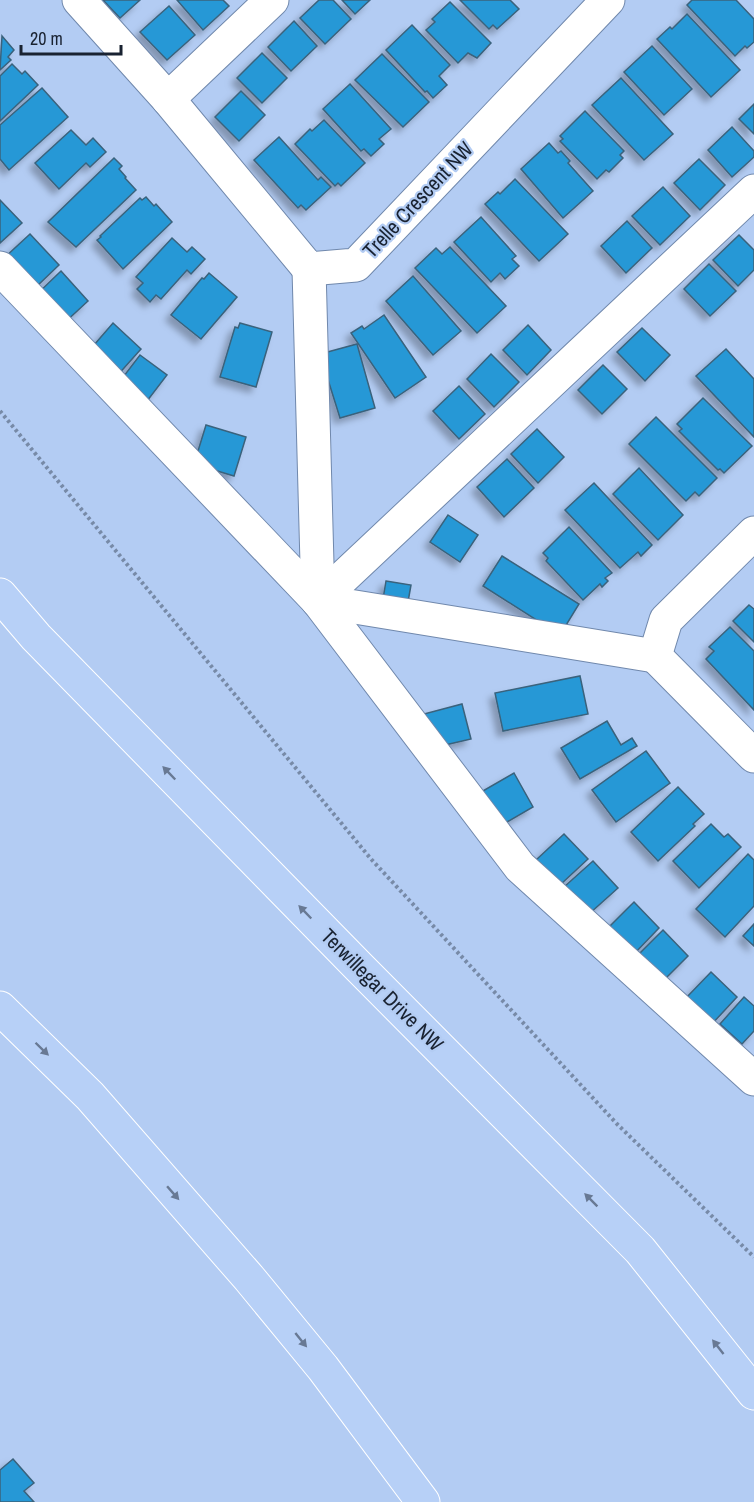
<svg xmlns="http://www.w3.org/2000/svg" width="754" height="1502" font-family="'Archivo Narrow',sans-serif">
<defs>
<filter id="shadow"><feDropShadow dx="-5.5" dy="5.5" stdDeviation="3" flood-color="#0004"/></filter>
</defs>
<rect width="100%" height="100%" fill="#b3ccf3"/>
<g fill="#2798d6" stroke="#3a627c" stroke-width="1.5" filter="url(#shadow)">
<polygon points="103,0 140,0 120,18"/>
<polygon points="177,0 223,0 229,6 203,30"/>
<polygon points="319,0 333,0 351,19 325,44 300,18"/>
<polygon points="342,0 370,0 355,14"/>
<polygon points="460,0 510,0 519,9 497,29 493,25 489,29"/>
<polygon points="692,0 736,0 754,19 754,42 747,48 745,46 735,56 687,5"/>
<polygon points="450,2 491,43 477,58 468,53 458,63 426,30 435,22 432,19"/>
<polygon points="169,6 195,35 167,60 140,32"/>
<polygon points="687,14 740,70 711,97 657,39 670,27 672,29"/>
<polygon points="294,21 317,46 291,71 268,47"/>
<polygon points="412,25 450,65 439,76 447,85 433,98 427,91 425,92 386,50"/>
<polygon points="2,36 14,50 8,57 11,60 0,70"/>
<polygon points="652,46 692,89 664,115 624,72"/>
<polygon points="262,53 287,78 262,103 237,78"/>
<polygon points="382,54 429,102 403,127 355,80"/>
<polygon points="12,64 22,74 25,71 38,85 0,121 0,76"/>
<polygon points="621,78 673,134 644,160 592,105"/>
<polygon points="350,84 391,129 379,139 384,144 371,156 364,149 361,151 323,109"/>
<polygon points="42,88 68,117 9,170 0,159 0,125"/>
<polygon points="241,91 265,115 239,141 215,117"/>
<polygon points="754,104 754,134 739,119"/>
<polygon points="585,111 624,151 620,155 623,158 609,172 606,170 597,179 560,141 563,139 560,136"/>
<polygon points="324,120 365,163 341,186 338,183 335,186 295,144 310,129 312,131"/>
<polygon points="732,127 754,151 754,157 732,177 708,150"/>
<polygon points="71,130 86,145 93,138 106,152 90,167 86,163 59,189 35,163"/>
<polygon points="279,137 318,180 321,177 331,187 306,210 301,205 298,208 254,160"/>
<polygon points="549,143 558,153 561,151 570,161 568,163 593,191 563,218 521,169"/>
<polygon points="114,158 122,166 119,169 126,177 125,178 136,190 76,247 48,222"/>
<polygon points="699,159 725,185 700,210 674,183"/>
<polygon points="515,179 568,234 539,261 485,204 498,192 500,194"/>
<polygon points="663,187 690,216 660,245 632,216"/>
<polygon points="146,197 154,206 156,204 172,222 123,269 97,240 101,237 100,236 140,198 142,200"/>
<polygon points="0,200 22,223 0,243"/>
<polygon points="481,217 516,256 512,259 519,266 505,279 500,273 491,282 454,242"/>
<polygon points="627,221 652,248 626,273 601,246"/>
<polygon points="30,234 59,265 35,288 3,259"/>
<polygon points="739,235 754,250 754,270 738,286 713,260"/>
<polygon points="172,238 187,252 192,247 205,259 191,274 187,270 161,299 156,295 150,302 137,289 143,283 136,277"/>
<polygon points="450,247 506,306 477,333 415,268 436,248 442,254"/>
<polygon points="709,264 736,291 710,316 684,289"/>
<polygon points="61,271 88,301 62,325 35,296"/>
<polygon points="209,273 237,297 201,339 171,315 202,278 204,279"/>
<polygon points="413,276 461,331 433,355 386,301"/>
<polygon points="384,315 426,377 395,398 351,333 362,326 364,329"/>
<polygon points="113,323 141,349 116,377 88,352"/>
<polygon points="240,323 272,332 256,387 220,377 235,327 238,328"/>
<polygon points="528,325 551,350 527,375 503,350"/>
<polygon points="642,328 670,355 645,381 617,352"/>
<polygon points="357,344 375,408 340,418 320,354"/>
<polygon points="726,349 754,379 754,437 696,376"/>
<polygon points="491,354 519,382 494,407 467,379"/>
<polygon points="140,355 167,375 144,405 117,385"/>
<polygon points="603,365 627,389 602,414 578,390"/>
<polygon points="459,386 485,414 459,439 433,411"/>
<polygon points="703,398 752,446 724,473 720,469 718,470 679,431 682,429 677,424"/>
<polygon points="656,417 717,478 699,496 695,492 686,501 629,444"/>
<polygon points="206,425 246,437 234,476 194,464"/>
<polygon points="537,429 564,457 538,483 511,454"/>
<polygon points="507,459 534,488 504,517 477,487"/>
<polygon points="639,468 683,515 658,540 613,494"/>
<polygon points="594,483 652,545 641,556 638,552 620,568 565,510"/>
<polygon points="448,515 478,535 460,562 430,542"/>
<polygon points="569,527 612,573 605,578 608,581 602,587 600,584 583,600 546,561 548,558 543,553"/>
<polygon points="502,556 579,604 560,635 483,586"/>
<polygon points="386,581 411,585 408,602 383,599"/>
<polygon points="749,605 754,609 754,642 733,621"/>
<polygon points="730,627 754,651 754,710 706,659 714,651 709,647"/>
<polygon points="580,676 588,714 503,731 495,693"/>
<polygon points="462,704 471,739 432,748 424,714"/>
<polygon points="607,721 621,745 632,738 637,746 580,779 561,748"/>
<polygon points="646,751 670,783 616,822 592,790"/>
<polygon points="514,773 533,807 500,826 481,792"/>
<polygon points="678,787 704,814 693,824 695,826 658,861 631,832"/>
<polygon points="711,824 724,837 728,834 741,847 699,888 673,861"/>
<polygon points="564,834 588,859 560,885 536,860"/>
<polygon points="748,854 754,860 754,906 725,937 696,909"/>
<polygon points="593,861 618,888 589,914 564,887"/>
<polygon points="634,902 659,928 634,954 608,928"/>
<polygon points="754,924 754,946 743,936"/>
<polygon points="663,930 688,956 662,982 637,956"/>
<polygon points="711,972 737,997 711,1025 685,999"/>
<polygon points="744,997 754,1006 754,1031 742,1044 720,1024"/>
<polygon points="13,1459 34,1483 24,1491 34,1502 0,1502 0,1470"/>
</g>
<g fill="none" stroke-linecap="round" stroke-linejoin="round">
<g stroke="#7088ac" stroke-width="35">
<g id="minor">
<polyline points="79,0 168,99 309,269 356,265 608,0"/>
<polyline points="168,99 272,0"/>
<polyline points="754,191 318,601 520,867 754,1079"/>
<polyline points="0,268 318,601 655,656"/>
<polyline points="309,269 318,601"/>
<polyline points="754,533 666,620 655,656 754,756"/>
</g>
</g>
<g stroke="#fff" stroke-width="35">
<g id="major">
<polyline points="0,595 36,637 359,967 640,1250 754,1393"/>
<polyline points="0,1008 90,1096 249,1278 323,1368 423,1502"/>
</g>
</g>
<polyline stroke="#778aa7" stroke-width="4" stroke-dasharray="3 3" stroke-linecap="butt" points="0,411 371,859 617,1124 754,1257"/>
<use href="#minor" stroke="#fff" stroke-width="33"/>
<use href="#major" stroke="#b7d0f7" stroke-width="33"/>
</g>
<defs><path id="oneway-solid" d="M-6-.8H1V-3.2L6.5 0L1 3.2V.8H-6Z" transform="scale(1.5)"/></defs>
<g fill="#687994">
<use href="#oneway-solid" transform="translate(169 773) rotate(-134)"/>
<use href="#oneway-solid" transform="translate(305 912) rotate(-134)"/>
<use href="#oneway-solid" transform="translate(42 1049) rotate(44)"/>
<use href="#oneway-solid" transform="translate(173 1193) rotate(49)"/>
<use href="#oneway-solid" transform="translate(591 1200) rotate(-135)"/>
<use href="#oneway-solid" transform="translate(301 1340) rotate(51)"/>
<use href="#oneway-solid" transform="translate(718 1347) rotate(-128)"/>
</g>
<g text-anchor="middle" stroke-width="4.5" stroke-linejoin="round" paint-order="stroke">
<g font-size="21" fill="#192231" stroke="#b3ccf3">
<text transform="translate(418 200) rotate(-47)" y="7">Trelle Crescent NW</text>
<text transform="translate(382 990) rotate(45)" y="7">Terwillegar Drive NW</text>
</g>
</g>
<path d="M21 45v9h100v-9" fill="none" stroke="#192231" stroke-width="3"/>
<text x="30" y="45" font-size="18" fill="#192231" stroke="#b3ccf3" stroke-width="4.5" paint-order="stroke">20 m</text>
</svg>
